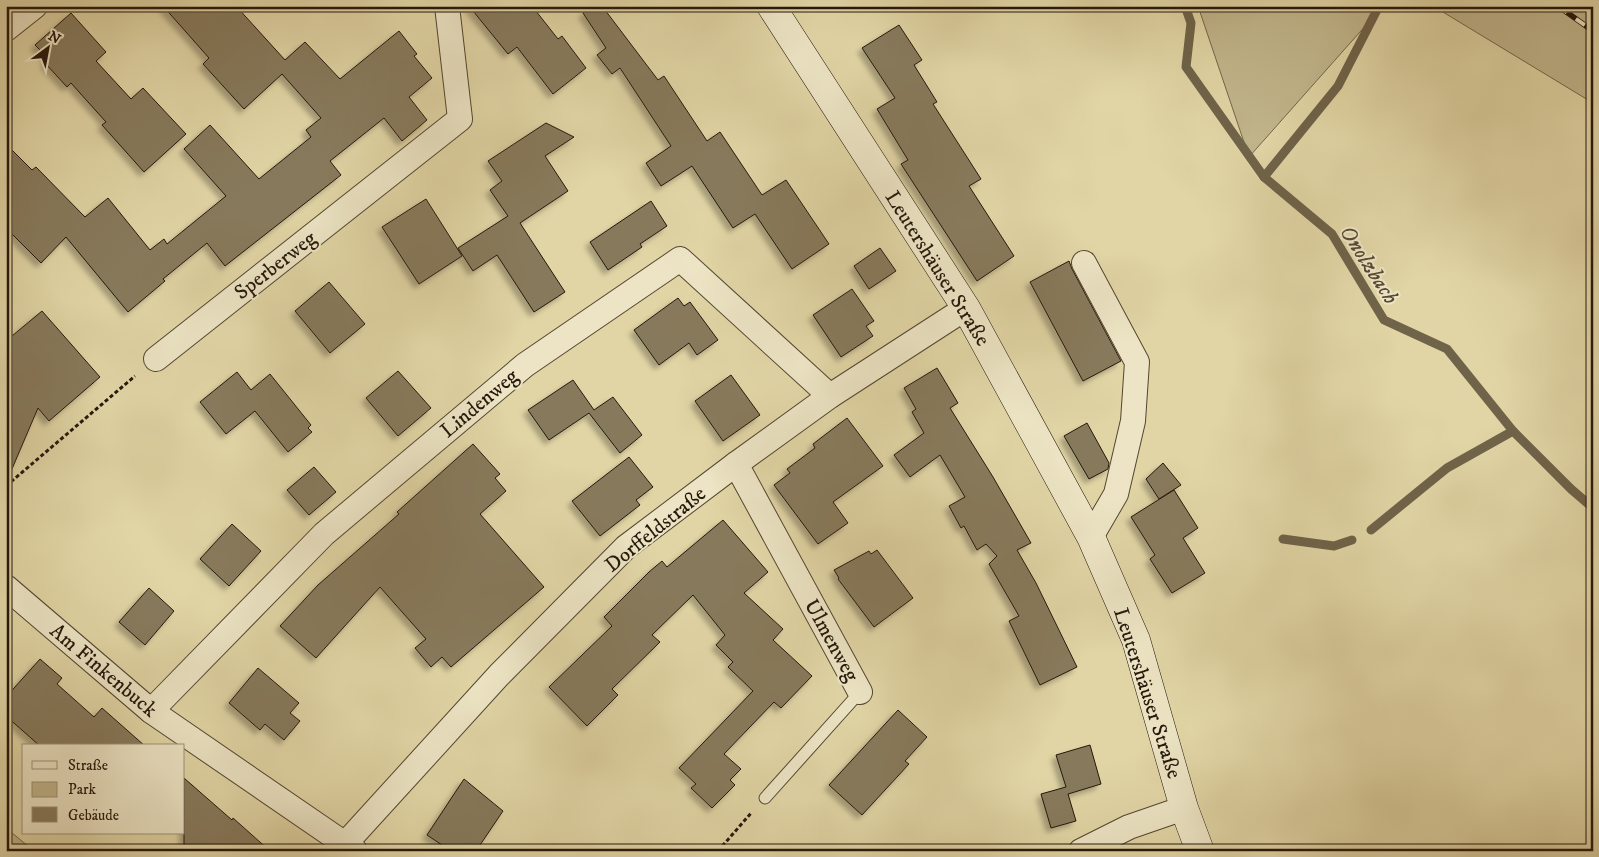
<svg xmlns="http://www.w3.org/2000/svg" width="1599" height="857" font-family="'IM FELL DW Pica',serif">
<defs>
<filter id="shadow"><feDropShadow dx="-4.5" dy="4.5" stdDeviation="2.5" flood-color="#0004"/></filter>
</defs>
<rect width="100%" height="100%" fill="#e1d5a5"/>
<filter id="stains"><feTurbulence type="fractalNoise" baseFrequency=".004" numOctaves="4"/><feColorMatrix values="0 0 0 0 .2 0 0 0 0 .09 0 0 0 0 .02 0 0 0 .5 -.17"/></filter>
<radialGradient id="worn" r=".72"><stop offset=".6" stop-color="#630" stop-opacity="0"/><stop offset="1" stop-color="#630" stop-opacity=".3"/></radialGradient>
<g fill="#c1b58b" stroke="#73664c">
<polygon points="1198,6 1383,6 1249,157"/>
<polygon points="1433,6 1593,6 1593,103"/>
<polygon points="6,828 34,851 6,851"/>
</g>
<g fill="none" stroke-linecap="round" stroke-linejoin="round">
<g stroke="#6f6349" stroke-width="9">
<polyline points="1185,6 1191,23 1186,67 1264,177"/>
<polyline points="1379,6 1338,86 1264,177 1332,234 1384,320 1447,349 1513,431 1571,489 1593,508"/>
<polyline points="1371,530 1447,468 1513,431"/>
<polyline points="1283,539 1334,546 1352,540"/>
</g>
</g>
<g fill="#877a5c" stroke="#25180c" filter="url(#shadow)">
<polygon points="163,6 236,6 285,60 305,42 340,79 399,31 417,54 414,56 432,78 409,97 427,120 402,141 384,118 330,161 341,175 225,266 207,243 163,279 165,281 128,312 66,237 41,263 6,228 6,144 32,170 36,167 85,217 108,198 150,250 164,239 167,244 226,196 184,149 210,125 259,179 311,137 306,130 321,118 282,74 244,109 203,64 209,58"/>
<polygon points="469,6 532,6 558,39 562,36 586,68 553,94 517,47 508,54"/>
<polygon points="592,6 602,6 658,80 664,76 707,141 720,132 762,195 786,180 829,244 792,269 755,214 733,228 692,166 661,186 646,163 671,146 620,68 612,74 597,55 606,48 583,13"/>
<polygon points="71,13 106,52 96,61 131,99 143,88 186,134 144,172 102,125 106,122 88,102 71,83 67,87 45,63 49,59 35,45"/>
<polygon points="899,25 922,60 914,65 937,102 933,104 981,179 969,186 1014,256 977,281 901,164 908,160 877,109 895,98 862,48"/>
<polygon points="546,123 574,137 545,156 568,191 520,223 565,292 534,312 497,255 473,271 458,248 508,216 490,190 502,181 488,161"/>
<polygon points="426,199 462,256 419,284 382,227"/>
<polygon points="651,201 667,226 640,244 642,247 608,270 590,242"/>
<polygon points="880,248 896,271 869,289 854,266"/>
<polygon points="1069,261 1072,269 1121,361 1083,381 1030,282"/>
<polygon points="329,282 365,324 330,353 295,311"/>
<polygon points="852,289 874,321 866,326 873,336 841,357 813,315"/>
<polygon points="678,298 684,306 690,302 718,340 697,355 689,343 659,365 634,330"/>
<polygon points="42,311 100,377 49,421 38,408 6,483 6,341"/>
<polygon points="937,368 958,403 950,408 993,477 1031,543 1017,550 1036,583 1077,667 1040,685 1009,621 1019,616 989,564 997,556 986,544 977,550 964,526 961,528 949,506 965,497 940,455 910,477 894,455 924,433 912,412 916,409 904,388"/>
<polygon points="398,371 431,408 398,436 366,398"/>
<polygon points="237,372 251,390 270,374 311,425 308,428 312,432 288,452 255,411 226,434 200,402"/>
<polygon points="731,375 760,415 723,441 695,401"/>
<polygon points="573,380 594,410 613,397 642,435 620,453 589,413 549,440 528,410"/>
<polygon points="847,418 883,466 833,502 848,523 818,544 774,485 790,473 787,469 815,448 813,444"/>
<polygon points="1087,423 1109,463 1108,469 1089,479 1064,436"/>
<polygon points="473,444 500,474 495,478 506,491 480,514 544,587 451,667 442,657 431,667 415,648 426,639 380,587 316,658 280,626 318,585 399,514 397,512"/>
<polygon points="629,457 653,487 636,500 640,505 600,536 572,501"/>
<polygon points="1163,463 1181,485 1159,499 1146,479"/>
<polygon points="314,467 336,492 309,515 287,490"/>
<polygon points="1174,490 1198,528 1183,538 1205,573 1172,593 1150,559 1155,555 1131,517"/>
<polygon points="723,520 768,572 744,593 783,629 773,640 812,676 781,708 774,702 724,754 741,769 730,780 735,785 712,808 691,788 696,784 679,768 753,691 728,667 733,662 716,645 725,635 693,595 652,635 660,642 612,689 618,695 587,726 549,687 612,626 604,617 649,572 662,561 667,567"/>
<polygon points="232,524 261,551 229,586 200,559"/>
<polygon points="877,550 913,598 874,627 838,579 839,578 834,570 869,551 871,554"/>
<polygon points="149,588 174,611 145,645 119,622"/>
<polygon points="40,659 62,678 57,684 94,717 102,708 145,746 40,746 6,716 6,697"/>
<polygon points="258,668 299,703 290,713 300,721 284,740 265,724 260,730 229,703"/>
<polygon points="898,710 927,737 905,761 909,764 862,815 829,785"/>
<polygon points="1090,745 1101,784 1068,794 1076,821 1051,828 1041,794 1066,787 1056,755"/>
<polygon points="184,778 232,820 233,818 270,851 184,851"/>
<polygon points="464,779 503,811 476,851 451,851 427,835"/>
</g>
<g fill="none" stroke-linecap="round" stroke-linejoin="round">
<g stroke="#544732" stroke-width="13">
<polyline id="lane" points="765,798 860,692"/>
</g>
<g stroke="#544732" stroke-width="26">
<g id="street">
<polyline points="6,29 35,6"/>
<polyline points="1084,263 1137,362 1133,421 1116,494 1091,537"/>
<polyline points="156,359 460,119 447,6"/>
<polyline points="736,464 860,692"/>
<polyline points="6,587 151,711 355,851"/>
<polyline points="151,711 324,534 525,365 680,259 830,396"/>
<polyline points="345,844 499,675 626,547 736,464 830,396 966,308"/>
<polyline points="1081,851 1129,827 1184,808"/>
</g>
</g>
<g stroke="#25180c" stroke-width="29">
<polyline id="secondary" points="771,6 966,308 1091,537 1136,640 1184,808 1200,851"/>
</g>
<g stroke="#25180c" stroke-width="3" stroke-dasharray="4 2.5" stroke-linecap="butt">
<polyline points="6,486 135,376"/>
<polyline points="718,851 752,812"/>
</g>
<use href="#lane" stroke="#ece4c4" stroke-width="11"/>
<use href="#street" stroke="#ece4c4" stroke-width="24"/>
<use href="#secondary" stroke="#ece4c4" stroke-width="28"/>
<g stroke="#25180c" stroke-width="5.5">
<g id="rail">
<polyline points="1558,6 1593,31"/>
<polyline points="1590,6 1593,8"/>
</g>
</g>
<use href="#rail" stroke="#ece4c4" stroke-width="4" stroke-dasharray="11" stroke-linecap="butt"/>
</g>
<g text-anchor="middle" stroke-width="4" stroke-linejoin="round" paint-order="stroke">
<g font-size="21" fill="#25180c" stroke="#ece4c4">
<text transform="translate(275 265) rotate(-38)" y="7">Sperberweg</text>
<text transform="translate(938 268) rotate(58)" y="7">Leutershäuser Straße</text>
<text transform="translate(479 403) rotate(-40)" y="7">Lindenweg</text>
<text transform="translate(655 529) rotate(-39)" y="7">Dorffeldstraße</text>
<text transform="translate(832 640) rotate(61)" y="7">Ulmenweg</text>
<text transform="translate(104 670) rotate(40)" y="7">Am Finkenbuck</text>
<text transform="translate(1148 693) rotate(72)" y="7">Leutershäuser Straße</text>
</g>
<g font-size="22" font-style="italic" fill="#574a34" stroke="#ece4c4">
<text transform="translate(1370 264) rotate(57)" y="8">Onolzbach</text>
</g>
</g>
<rect width="1599" height="857" fill="none" stroke="#e1d5a5" stroke-width="25"/>
<rect x="8" y="8" width="1584" height="842" fill="none" stroke="#25180c" stroke-width="2.5"/>
<rect x="12" y="12" width="1574" height="832" fill="none" stroke="#25180c"/>
<rect x="22" y="744" width="162" height="90" fill="#ece4c4" stroke="#9c927a"/>
<rect x="32" y="761" width="25" height="8" fill="#ece4c4" stroke="#9c927a"/>
<text x="68" y="770" font-size="15" fill="#25180c">Straße</text>
<rect x="32" y="782" width="25" height="15" fill="#c1b58b" stroke="#9c927a"/>
<text x="68" y="794" font-size="15" fill="#25180c">Park</text>
<rect x="32" y="807" width="25" height="15" fill="#877a5c" stroke="#9c927a"/>
<text x="68" y="820" font-size="15" fill="#25180c">Gebäude</text>
<g transform="translate(48 48) rotate(32)" stroke="#ece4c4" stroke-width="4" paint-order="stroke">
<path d="M0-4L9 19L0 12L-9 19Z" fill="#25180c"/>
<text y="-8" font-size="14" font-weight="bold" text-anchor="middle" fill="#25180c">N</text>
</g>
<rect width="100%" height="100%" filter="url(#stains)"/>
<rect width="100%" height="100%" fill="url(#worn)"/>
</svg>
